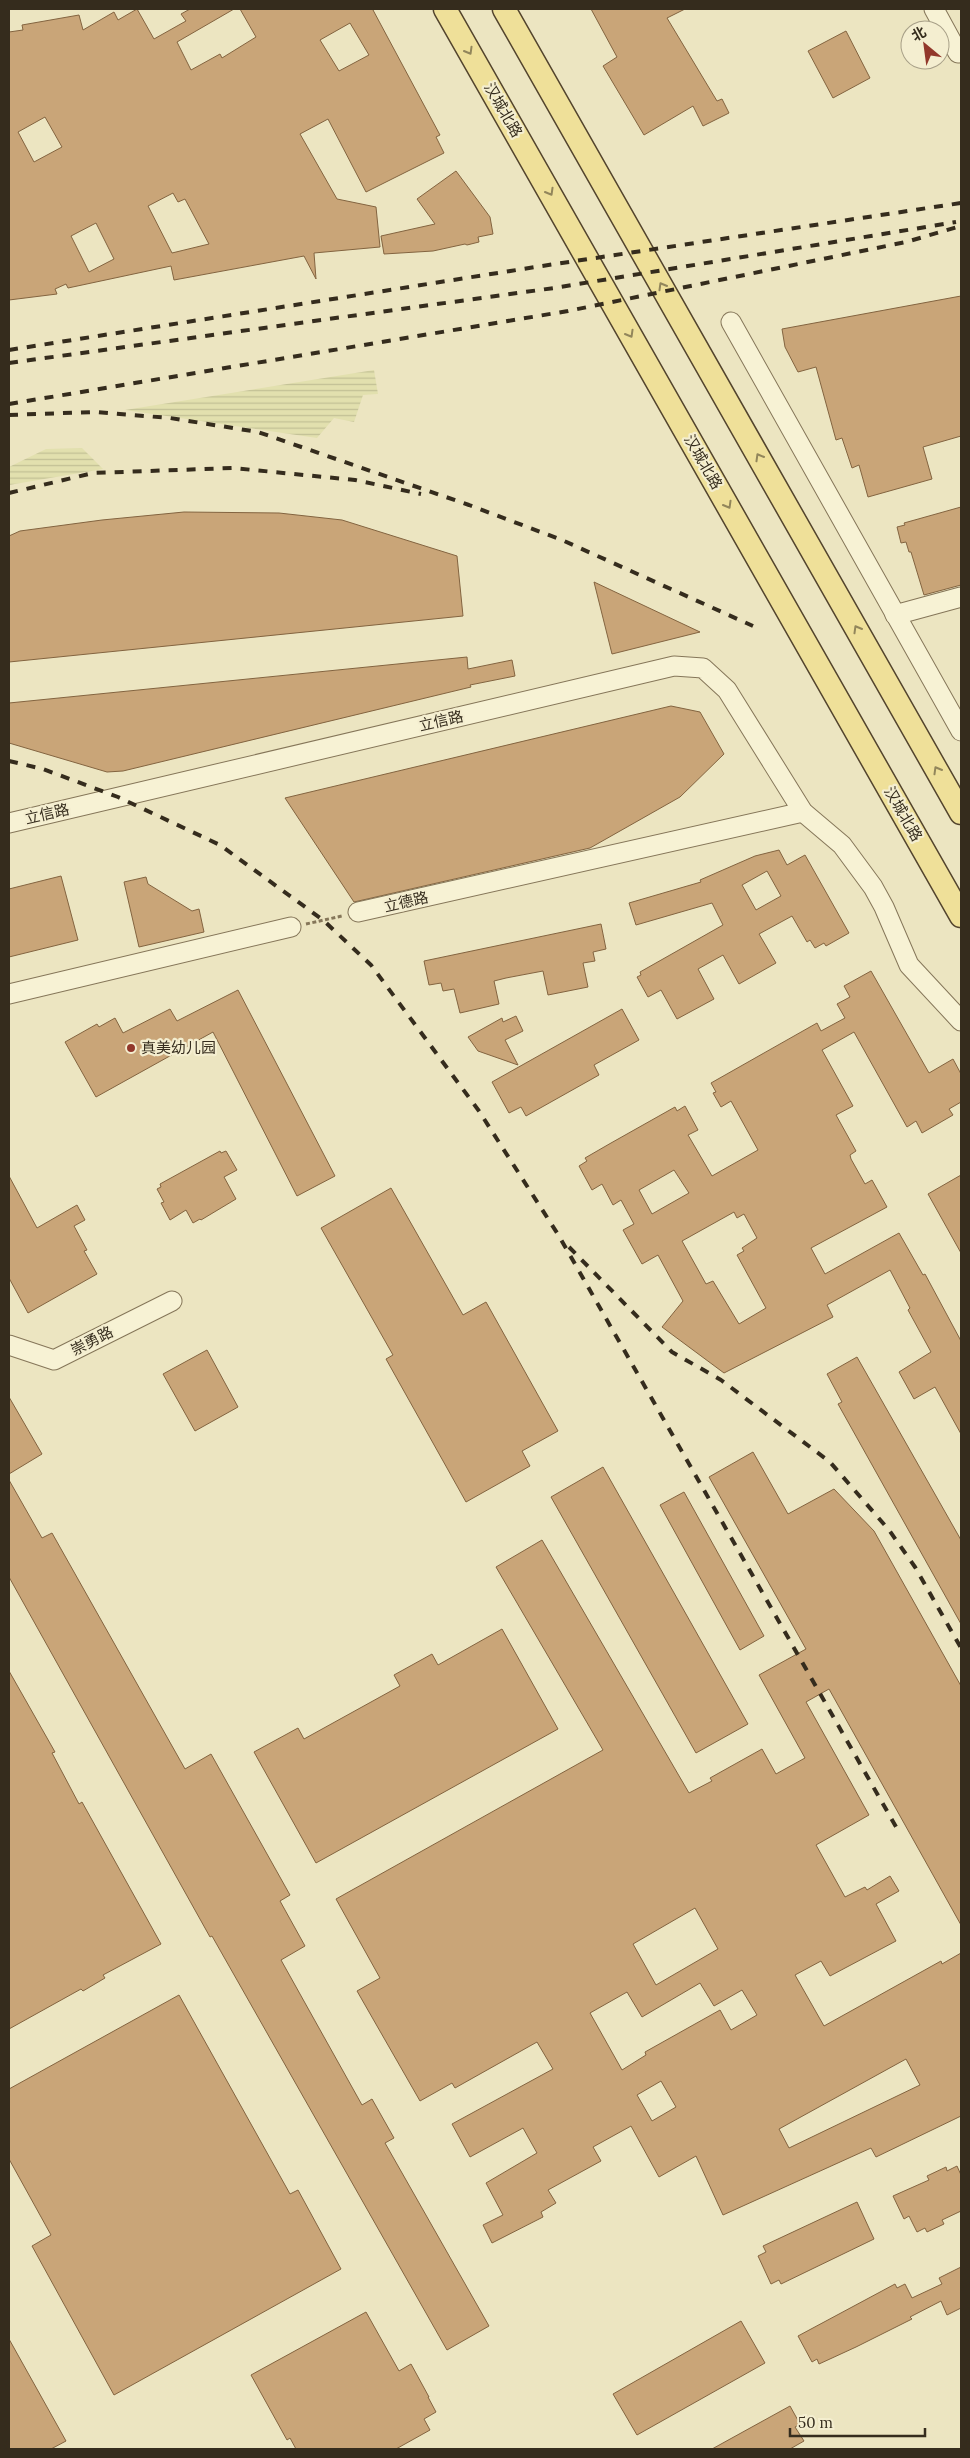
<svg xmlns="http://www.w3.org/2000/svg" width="970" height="2458" font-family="Lora,'Noto Sans SC',serif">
<defs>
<pattern id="farmland-rules" width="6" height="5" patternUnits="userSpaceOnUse" patternTransform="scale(1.25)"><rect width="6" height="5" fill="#e2e0ae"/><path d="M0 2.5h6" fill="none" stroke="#c2c095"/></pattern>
</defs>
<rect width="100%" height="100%" fill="#ece5c1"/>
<g fill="url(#farmland-rules)">
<polygon points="374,370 378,394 363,395 354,422 334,418 317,438 125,410"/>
<polygon points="82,448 103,469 9,485 9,467 46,449"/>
</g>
<g fill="#c9a578" stroke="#836440" fill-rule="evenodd">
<path d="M137 9 154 39 186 21 181 14 190 9H234L177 42 191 70 220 54 222 58 256 37 240 9H375L373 10 440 135 436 137 444 153 366 192 328 119 300 134 337 199 376 207 380 247 314 253 316 279 304 256 174 280 171 266 68 288 66 284 55 289 57 294 9 300V32L23 30 22 25 79 15 83 30 114 12 118 20ZM350 23 369 55 339 71 320 40ZM45 117 62 147 34 162 18 132ZM173 193 178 202 185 199 209 244 172 253 148 206ZM96 223 114 259 89 272 71 236Z"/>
<polygon points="591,9 685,9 667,18 717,101 722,99 729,113 703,126 693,106 644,135 603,66 617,57"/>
<polygon points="846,31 870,78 833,98 808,51"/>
<polygon points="456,171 490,217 493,234 478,237 479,242 467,245 465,244 433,251 384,254 381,236 435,224 417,199"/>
<polygon points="961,296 961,436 923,447 932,479 868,497 859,465 852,468 842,438 836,440 816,367 798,372 785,347 782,329"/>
<polygon points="961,507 961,585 924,595 911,552 909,552 906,542 901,543 897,527 905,525 904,523"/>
<polygon points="184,512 279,513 342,520 457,556 463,616 9,662 9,536 20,531 102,520"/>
<polygon points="594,582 700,632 612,654"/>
<polygon points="467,657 468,669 512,660 515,676 470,685 471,687 123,771 107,772 9,743 9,703"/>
<polygon points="671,706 700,712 724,754 680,797 590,848 354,902 285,798"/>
<path d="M779 850 787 865 805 855 849 933 826 946 824 943 815 948 810 940 807 942 792 916 759 934 776 963 739 984 723 955 698 969 714 999 677 1019 661 990 648 997 637 977 641 975 640 972 723 925 712 903 636 925 629 903 701 882 700 880 755 856ZM767 871 781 896 756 910 742 885Z"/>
<polygon points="61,876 78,940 9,957 9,889"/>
<polygon points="146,877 148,884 192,911 199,909 204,932 139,947 124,882"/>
<polygon points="601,924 606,949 593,952 595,961 583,963 588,987 548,995 543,971 506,978 494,981 499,1004 460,1013 454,989 443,991 441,983 429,985 424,961"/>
<path d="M871 971 929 1073 953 1059 961 1074V1102L949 1109 953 1115 922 1133 916 1121 907 1127 854 1032 822 1050 853 1106 836 1115 856 1151 850 1155 851 1159 865 1184 872 1180 887 1207 811 1248 825 1274 899 1233 923 1275 925 1274 961 1341V1434L935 1387 914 1399 899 1372 931 1352 908 1310 910 1308 890 1270 827 1305 833 1317 724 1373 662 1327 683 1301 658 1255 642 1264 623 1230 634 1224 621 1200 613 1205 602 1184 592 1190 579 1166 587 1161 585 1158 611 1143 675 1107 677 1111 685 1106 698 1130 688 1135 712 1176 758 1150 731 1101 721 1107 713 1093 716 1092 711 1083 817 1023 821 1031 845 1018 837 1004 850 997 844 986ZM674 1170 689 1193 652 1214 639 1190ZM734 1212 737 1218 744 1214 757 1238 742 1248 744 1251 737 1255 766 1308 739 1324 713 1281 706 1284 682 1241Z"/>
<polygon points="238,990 335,1176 297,1196 213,1032 96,1097 65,1042 97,1024 99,1027 115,1018 123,1033 170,1009 177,1021"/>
<polygon points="622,1009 639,1040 594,1065 599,1075 526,1116 521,1107 509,1113 492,1082"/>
<polygon points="516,1016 523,1031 505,1040 518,1065 478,1051 468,1037 502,1018 503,1022"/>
<polygon points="220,1151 221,1153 226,1151 237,1170 224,1177 236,1199 201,1220 200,1219 193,1223 186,1210 170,1220 161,1203 164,1202 157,1189 161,1187 160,1184"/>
<polygon points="961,1175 961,1253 928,1194"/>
<polygon points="9,1176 37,1228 77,1205 85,1220 74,1226 87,1250 84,1251 97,1274 28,1313 9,1278"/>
<polygon points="391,1188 463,1315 486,1302 558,1431 522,1451 530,1466 466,1502 386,1359 393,1355 321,1228"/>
<polygon points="207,1350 238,1407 195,1431 163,1374"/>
<polygon points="857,1357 961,1540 961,1624 838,1404 842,1402 827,1374"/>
<polygon points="9,1397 42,1454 9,1474"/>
<path d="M753 1452 788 1514 834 1489 874 1531 961 1686V1925L829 1689 806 1702 869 1815 816 1845 845 1897 865 1887 867 1890 890 1876 899 1891 876 1904 896 1941 830 1976 821 1961 795 1975 824 2026 941 1961 942 1964 961 1953V2116L876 2157 871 2148 723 2215 696 2156 659 2177 631 2126 593 2147 601 2161 548 2190 556 2203 541 2212 543 2217 492 2243 483 2225 503 2215 486 2183 537 2153 523 2128 470 2157 452 2124 553 2069 537 2042 455 2088 452 2083 420 2101 357 1991 380 1978 336 1899 603 1750 496 1567 542 1540 689 1793 712 1781 710 1778 762 1749 776 1774 805 1758 759 1675 806 1649 709 1477ZM695 1908 718 1949 656 1985 633 1944ZM700 1983 714 2006 742 1990 757 2015 731 2030 720 2010 645 2052 646 2055 622 2070 590 2013 627 1992 642 2017ZM906 2059 920 2085 789 2148 779 2129ZM661 2081 676 2107 652 2121 637 2095Z"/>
<polygon points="603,1467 748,1724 696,1753 551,1497"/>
<polygon points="9,1480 42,1538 52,1533 185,1769 211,1754 290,1895 280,1901 305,1946 281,1960 362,2105 372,2099 394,2138 385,2143 489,2326 447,2350 212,1936 210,1937 9,1577"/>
<polygon points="684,1492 764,1636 740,1650 660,1505"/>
<polygon points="502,1629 558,1729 316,1863 254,1752 298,1728 304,1739 400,1686 394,1675 432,1654 438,1665"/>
<polygon points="9,1671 55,1752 52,1753 79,1804 82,1802 161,1944 103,1975 105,1978 83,1991 81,1989 9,2029"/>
<polygon points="179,1995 290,2194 298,2190 341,2269 114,2395 32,2246 51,2235 9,2159 9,2089"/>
<polygon points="957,2166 961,2175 961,2211 942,2220 944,2224 927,2232 925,2228 917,2232 909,2216 904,2219 893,2196 929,2180 927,2176 946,2167 947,2171"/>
<polygon points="857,2202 874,2239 781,2284 779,2280 771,2284 758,2256 766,2252 763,2246"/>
<polygon points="961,2267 961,2308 947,2315 941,2301 910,2317 912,2319 856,2347 819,2364 817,2359 812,2362 798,2336 895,2284 897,2288 905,2284 912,2298 942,2284 939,2278"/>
<polygon points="366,2312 399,2371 411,2364 429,2397 428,2397 436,2412 424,2419 430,2430 396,2449 296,2449 290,2438 287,2440 251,2375"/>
<polygon points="741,2321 765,2363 637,2435 613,2394"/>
<polygon points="9,2339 66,2441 51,2449 9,2449"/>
<polygon points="790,2406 800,2424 795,2427 804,2441 790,2449 712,2449"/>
</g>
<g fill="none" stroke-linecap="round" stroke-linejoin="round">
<g stroke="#857659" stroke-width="21">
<g id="minor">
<polyline points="934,9 958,53 961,52"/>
<polyline points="731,322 961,731"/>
<polyline points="895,615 961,597"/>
<polyline points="9,823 674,666 703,668 727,690 803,812 842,845 873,887 884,907 909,965 961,1021"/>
<polyline points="358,912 803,812"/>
<polyline points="9,994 291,927"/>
<polyline points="9,1345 54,1360 172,1301"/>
</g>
</g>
<g stroke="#53442d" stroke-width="25">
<g id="major">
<polyline points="445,9 961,916"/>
<polyline points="504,9 961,813"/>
</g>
</g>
<polyline stroke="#857659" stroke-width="3" stroke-dasharray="4 2.5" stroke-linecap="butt" points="306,924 342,916"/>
<use href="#minor" stroke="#f7f2d4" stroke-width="19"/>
<use href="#major" stroke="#efe099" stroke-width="22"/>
<g stroke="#352c1d" stroke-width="4" stroke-dasharray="9 9" stroke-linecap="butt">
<polyline points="9,350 542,266 961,203"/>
<polyline points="9,363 554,288 956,222"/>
<polyline points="9,404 568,311 906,242 961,226"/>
<polyline points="9,415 95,412 170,418 258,432 469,505 562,540 753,626"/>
<polyline points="9,493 93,473 233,468 355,480 421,494"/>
<polyline points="9,761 43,769 118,797 220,845 323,920 371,965 479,1111 559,1236 899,1832"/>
<polyline points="569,1247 672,1352 721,1380 830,1462 889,1530 915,1567 961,1648"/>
</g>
</g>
<defs><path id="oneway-chevron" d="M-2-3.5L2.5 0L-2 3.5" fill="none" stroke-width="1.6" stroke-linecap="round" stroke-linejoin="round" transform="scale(1.25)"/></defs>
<g stroke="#92865b">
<use href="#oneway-chevron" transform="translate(469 51) rotate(60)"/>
<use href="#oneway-chevron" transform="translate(550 192) rotate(60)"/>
<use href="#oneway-chevron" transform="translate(662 286) rotate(-120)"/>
<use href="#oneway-chevron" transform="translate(630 334) rotate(60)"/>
<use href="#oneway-chevron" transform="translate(759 457) rotate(-120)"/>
<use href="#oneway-chevron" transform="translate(728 505) rotate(60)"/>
<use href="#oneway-chevron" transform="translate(857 629) rotate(-120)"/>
<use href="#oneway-chevron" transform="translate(937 770) rotate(-120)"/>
</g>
<circle fill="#92382b" stroke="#f4eed0" stroke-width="2" cx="131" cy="1048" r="5"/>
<g text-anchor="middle" stroke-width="4.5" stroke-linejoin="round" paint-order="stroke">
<g font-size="15" fill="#352c1d" stroke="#f4eed0">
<text transform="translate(503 110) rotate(60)" y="5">汉城北路</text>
<text transform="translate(703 462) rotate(60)" y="5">汉城北路</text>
<text transform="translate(441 721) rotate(-13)" y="5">立信路</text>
<text transform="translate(47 814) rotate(-13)" y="5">立信路</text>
<text transform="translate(903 814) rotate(60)" y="5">汉城北路</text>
<text transform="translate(406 902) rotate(-13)" y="5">立德路</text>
<text transform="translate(92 1341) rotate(-27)" y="5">崇勇路</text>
</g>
<g font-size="15" fill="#352c1d" stroke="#f4eed0" text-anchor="start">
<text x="141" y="1053">真美幼儿园</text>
</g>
</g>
<rect width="970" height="2458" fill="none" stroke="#352c1d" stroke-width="20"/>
<g transform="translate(925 45) rotate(331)"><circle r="24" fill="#f4eed0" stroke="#a8a088"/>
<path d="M0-4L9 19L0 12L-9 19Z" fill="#92382b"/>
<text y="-8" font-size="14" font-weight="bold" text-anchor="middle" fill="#352c1d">北</text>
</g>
<path d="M790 2428v8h135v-8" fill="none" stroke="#352c1d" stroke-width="2.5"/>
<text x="798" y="2428" font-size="15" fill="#352c1d" stroke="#f4eed0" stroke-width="4" paint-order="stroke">50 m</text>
</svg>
